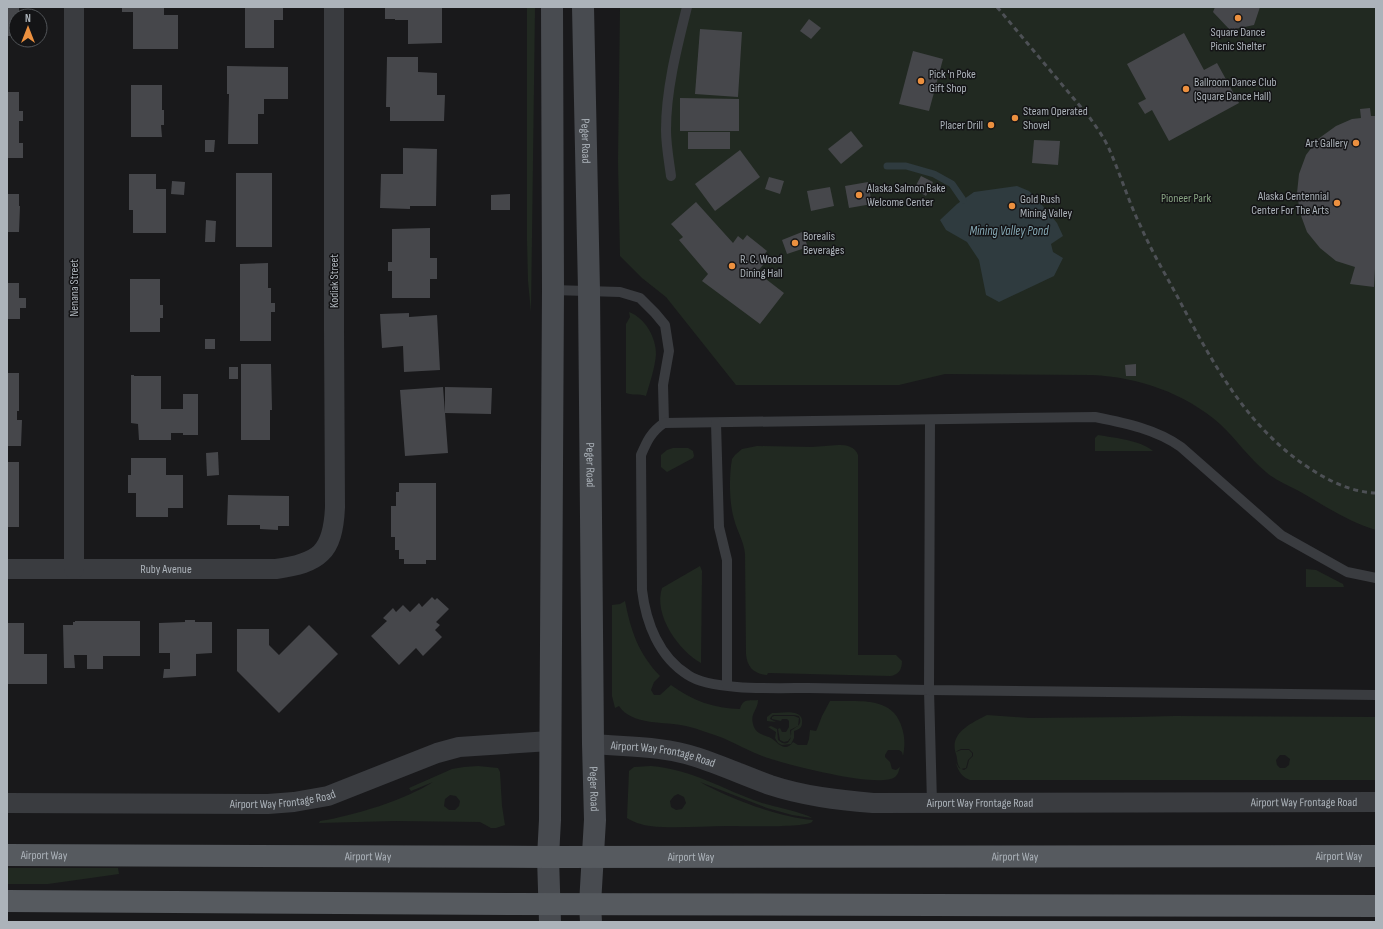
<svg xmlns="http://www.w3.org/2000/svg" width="1383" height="929" font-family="'Sofia Sans Condensed',sans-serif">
<rect width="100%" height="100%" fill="#19191b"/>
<g fill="#212921" fill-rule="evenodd">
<polygon points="527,7 535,7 531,312 528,281 527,240"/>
<path d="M620 7H1376V530C1348 522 1322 504 1297 490 1287 485 1275 480 1266 472 1249 458 1236 439 1220 424 1185 393 1138 377 1092 375L945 374 899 385H736L666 297 642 278 620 256 618 162Z"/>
<path d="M629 312C645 318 656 337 656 354 655 368 650 382 646 396 639 393 633 396 626 393V324L630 317Z"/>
<path d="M1098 435C1115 438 1140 440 1153 451H1095V438Z"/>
<path d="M838 445C846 445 855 446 858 455V655H896L902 661C902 669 899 675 890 676L768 673 767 675C754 674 747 667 746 654L745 554C744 541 737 531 734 519 729 502 729 476 732 459L735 455 742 449 757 446 812 447Z"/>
<polygon points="673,448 688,448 693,451 694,456 693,458 667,472 661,467 661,455 667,450"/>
<path d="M700 566 702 571 701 663C679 651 653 615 662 588Z"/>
<polygon points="1306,569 1316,570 1343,584 1344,587 1306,587"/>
<path d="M625 601C631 631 638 653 660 676L654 682 651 690 654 695H660L671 685C691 700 715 709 740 709 743 698 749 701 758 700 758 710 750 713 753 724 756 737 768 734 775 741 780 746 787 751 793 742L798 745H807L809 739 810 730 816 731 817 729 822 716 830 701C857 702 893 695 902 728 905 737 905 746 903 756L902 752 899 750H888L885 755V757L890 762 892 769 896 770 900 767C899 770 898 775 895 777 879 789 785 764 765 757 751 752 737 744 723 738 711 734 699 729 686 726 665 721 632 726 619 706L615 708 612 696V605L620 604Z"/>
<path d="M772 713C781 713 804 708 802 723 802 728 798 730 794 731V738L791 744 782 745 778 743 775 738 776 732 768 727 771 726 777 729 778 740C788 749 792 739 791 731 797 726 803 725 799 716L794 715H773L771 717 770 719 776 722 767 721V717Z"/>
<path d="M987 715 1029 718 1135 717 1174 716 1376 717V780H970C962 777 958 771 956 763L959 768 964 770 967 768 969 760 973 756V753L969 749H961L957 751 956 752 961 750H969L972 753V756L968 760 966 768 961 769C956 764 958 759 956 754 949 734 969 724 987 715ZM1280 755H1285L1290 759 1289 765 1285 768H1280L1277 765 1276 760Z"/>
<polygon points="774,716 794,716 799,718 798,726 790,730 791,737 788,741 784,742 780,740 778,729 780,728 782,732 786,732 789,727 789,721 787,719 782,719 781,721 772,719 772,717"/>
<path d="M478 766 498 768 500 772 502 806 505 825 496 828H491L480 822 395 821 319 823 320 821C353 816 405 800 433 782L411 791 409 788 452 769 464 767ZM450 795 456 796 460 801 459 806 455 810H449L444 806 445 799Z"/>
<path d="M651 766C691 769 724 790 762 803 772 806 805 813 812 818L792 815 767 808 700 782C730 799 778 817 813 820L812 822C803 828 742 826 727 826 701 826 675 829 650 826 642 825 633 822 627 818L629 771 634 767ZM678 794 684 797 686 803 682 809 676 810 671 807 670 801 674 796Z"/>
<polygon points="7,868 118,868 119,874 48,884 7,884"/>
</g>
<polygon fill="#2f3b3f" points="1017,186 1029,191 1037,199 1057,223 1063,236 1051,244 1053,252 1063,258 1054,276 999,302 986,295 979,260 967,242 946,230 940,220 957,204 974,192"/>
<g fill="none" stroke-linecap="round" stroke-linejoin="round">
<polyline stroke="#2f3b3f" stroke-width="7" points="887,166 906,166 934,174 952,184 963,200"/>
</g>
<g fill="#46474b">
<polygon points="7,7 19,7 19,16 16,16 16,36 7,36"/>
<polygon points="122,7 164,7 164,15 178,15 178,49 133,49 133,12 122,12"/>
<polygon points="245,7 283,7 283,20 274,20 274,48 245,48"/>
<polygon points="385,7 442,7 442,43 408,44 408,20 395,20 395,19 385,19"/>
<polygon points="1215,7 1260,7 1254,25 1230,30 1213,12"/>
<polygon points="809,19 821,28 811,39 800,31"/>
<polygon points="700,29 742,32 738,97 695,94"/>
<polygon points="1184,33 1204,70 1217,63 1239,103 1169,141 1152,110 1145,114 1138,103 1146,99 1127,64"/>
<polygon points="913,51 943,59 929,111 899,104"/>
<polygon points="387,57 418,57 418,72 437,73 437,95 445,95 444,121 390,121 390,107 386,107"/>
<polygon points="227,66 288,67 288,99 264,99 264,114 258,114 258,144 228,144 229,94 227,94"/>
<polygon points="131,85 162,85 162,110 164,110 164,125 161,125 162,137 131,137"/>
<polygon points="7,92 19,92 19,111 23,111 23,121 19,121 19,143 23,143 23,158 7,158"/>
<polygon points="680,98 739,99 739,131 680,131"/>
<polygon points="1370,108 1371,116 1376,116 1376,269 1375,269 1374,287 1350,284 1355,267 1336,261 1320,248 1307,232 1300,213 1297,193 1299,174 1306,155 1318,139 1336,126 1352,119 1361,118 1360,109"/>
<polygon points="851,131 863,146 841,164 828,149"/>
<rect x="688" y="132" width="42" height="17"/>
<polygon points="205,140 215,140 214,152 205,152"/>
<polygon points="1034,140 1060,141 1058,165 1032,163"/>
<polygon points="403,148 437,149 436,206 410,206 410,209 380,208 381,174 403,174"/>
<polygon points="740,150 760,177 715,211 695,184"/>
<rect x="236" y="173" width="36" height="74"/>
<polygon points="129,174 156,174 156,189 166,189 166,233 133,233 133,210 129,210"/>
<polygon points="921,176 933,182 926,196 914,189"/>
<polygon points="769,177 784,181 780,194 765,189"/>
<polygon points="172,181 185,182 184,195 171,194"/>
<polygon points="868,182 872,204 849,208 845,186"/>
<polygon points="830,187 834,206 811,211 807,191"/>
<polygon points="7,194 19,194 19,206 20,206 19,232 7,232"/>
<polygon points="510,194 510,210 491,210 491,195"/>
<polygon points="696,202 733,243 738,236 743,240 747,235 767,251 763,256 768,259 757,272 784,293 760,324 702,281 708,274 679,240 683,237 671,224"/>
<polygon points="206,220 216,221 215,242 205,242"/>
<polygon points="430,228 430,258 437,258 437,279 430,279 430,298 392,298 392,271 388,271 388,262 392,262 392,229"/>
<polygon points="802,232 808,247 787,254 782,240"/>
<polygon points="268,263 268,288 271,288 271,303 275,303 275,312 271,312 271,341 240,341 240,264"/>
<polygon points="130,279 160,279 160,305 163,305 163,318 160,318 160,332 130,332"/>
<polygon points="7,283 19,283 19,298 26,298 26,308 20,308 20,319 7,319"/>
<polygon points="409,313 409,317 437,315 440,370 404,372 403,346 382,348 380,314"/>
<rect x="205" y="339" width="10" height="10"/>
<polygon points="241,364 271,364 272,410 270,410 270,440 241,440"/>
<polygon points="1136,364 1136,376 1126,376 1125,365"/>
<rect x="229" y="367" width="9" height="12"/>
<polygon points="7,373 19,373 19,411 17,411 17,420 22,420 21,446 7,446"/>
<polygon points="131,375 134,375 134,376 161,376 161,409 183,409 183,394 198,394 198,435 183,435 183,433 171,433 171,440 139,440 138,424 131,423"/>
<polygon points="443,387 445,413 445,387 492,388 491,414 445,413 448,453 405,456 400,390"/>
<polygon points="218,452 219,475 207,476 206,453"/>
<polygon points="131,458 166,458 166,475 183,475 183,508 168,508 168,517 136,517 136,493 128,493 128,475 131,475"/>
<rect x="7" y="462" width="12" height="65"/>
<polygon points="399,483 436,483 436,560 426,560 426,564 404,564 404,559 399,559 399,550 395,550 395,537 391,537 391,506 396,506 396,492 399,492"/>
<polygon points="228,495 289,496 289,526 278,526 278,530 260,529 260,525 227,525"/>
<polygon points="432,597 435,600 437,598 449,609 436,622 440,625 435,630 442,637 423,656 416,648 399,665 371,636 387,621 383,618 393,608 396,612 403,605 410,612 419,603 422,607"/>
<polygon points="185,620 195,620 195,622 212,622 212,653 196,654 196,676 163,678 164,669 170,669 170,653 159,653 159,623 185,622"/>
<polygon points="75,621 140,621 140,656 103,656 103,669 87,669 87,655 74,655 75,668 64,668 63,625 73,625 73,622 75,622"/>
<polygon points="7,623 24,623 24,654 47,654 47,684 7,684"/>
<polygon points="309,625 338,654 279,713 237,671 237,629 269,629 269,645 279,655"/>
</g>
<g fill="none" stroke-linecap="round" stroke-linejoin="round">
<g stroke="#3a3c40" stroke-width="10">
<path d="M671 176C669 161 666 145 666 130 666 89 677 47 687 7"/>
<path d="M553 290 620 292 640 298 655 313 665 325 669 351 663 385 664 423C651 432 647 441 641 455L642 590C646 623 659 657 688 675 711 691 778 688 808 688 848 689 889 689 929 690L932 803"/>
<polyline points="930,420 929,690 1376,695"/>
<path d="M664 423 1095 417C1125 423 1156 429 1181 447L1281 535 1347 572 1376 578"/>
<polyline points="716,423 719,527 727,560 727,685"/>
</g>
<g stroke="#3a3c40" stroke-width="20">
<path id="s1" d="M7 569H276C319 563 333 553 335 507L334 330V7"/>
<polyline points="74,569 74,7"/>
<path id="s2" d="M593 744C627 747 663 746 696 757 721 765 745 776 770 785 803 796 838 800 873 803L1376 802"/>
<path id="s3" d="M7 803 268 804 294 802 328 796 437 753 459 747 550 741"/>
</g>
<g stroke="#484b50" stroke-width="22">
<path id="s4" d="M583 7 589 290 593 744 595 820 590 904 591 922"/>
<polyline points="550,922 548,857 550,820 553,290 552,7"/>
</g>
<g stroke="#565a5f" stroke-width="22">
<path id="s5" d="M7 855 548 857 1376 856"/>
<polyline points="7,901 507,904 1376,906"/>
</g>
<path stroke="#4d5055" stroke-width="3" stroke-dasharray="5 4" stroke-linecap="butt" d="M997 7 1090 118C1097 128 1105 139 1110 151 1121 176 1129 203 1141 227 1151 250 1164 272 1176 294 1211 360 1245 426 1309 468 1329 481 1351 492 1376 493"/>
</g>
<g fill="#ec903f" stroke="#141416" stroke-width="1.5">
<circle cx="1238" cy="18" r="4"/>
<circle cx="921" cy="81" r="4"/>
<circle cx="1186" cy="89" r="4"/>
<circle cx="1015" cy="118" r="4"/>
<circle cx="991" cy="125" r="4"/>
<circle cx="1356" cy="143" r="4"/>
<circle cx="859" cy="195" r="4"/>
<circle cx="1337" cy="203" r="4"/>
<circle cx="1012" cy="206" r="4"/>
<circle cx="795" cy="243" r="4"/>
<circle cx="732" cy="266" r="4"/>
</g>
<g text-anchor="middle" stroke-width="3" stroke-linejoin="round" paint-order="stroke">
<g font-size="12" fill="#acb3ba" stroke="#141416" text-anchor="start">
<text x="1238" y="36" text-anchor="middle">Square Dance<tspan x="1238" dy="14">Picnic Shelter</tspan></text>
<text x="929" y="78">Pick 'n Poke<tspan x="929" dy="14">Gift Shop</tspan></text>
<text x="1194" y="86">Ballroom Dance Club<tspan x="1194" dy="14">(Square Dance Hall)</tspan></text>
<text x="1023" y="115">Steam Operated<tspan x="1023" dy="14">Shovel</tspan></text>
<text x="983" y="129" text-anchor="end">Placer Drill</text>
<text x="1348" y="147" text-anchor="end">Art Gallery</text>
<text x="867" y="192">Alaska Salmon Bake<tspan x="867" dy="14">Welcome Center</tspan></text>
<text x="1329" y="200" text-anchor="end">Alaska Centennial<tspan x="1329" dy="14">Center For The Arts</tspan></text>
<text x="1020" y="203">Gold Rush<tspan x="1020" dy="14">Mining Valley</tspan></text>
<text x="803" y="240">Borealis<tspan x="803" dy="14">Beverages</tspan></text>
<text x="740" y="263">R. C. Wood<tspan x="740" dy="14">Dining Hall</tspan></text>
</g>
<g font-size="12" fill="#acb3ba" stroke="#141416">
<text dy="4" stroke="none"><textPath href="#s4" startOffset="134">Peger Road</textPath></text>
<text transform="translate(334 281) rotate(-90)" y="4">Kodiak Street</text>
<text transform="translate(74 288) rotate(-90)" y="4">Nenana Street</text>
<text dy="4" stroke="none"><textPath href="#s4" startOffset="458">Peger Road</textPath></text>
<text dy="4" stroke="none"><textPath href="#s1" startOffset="159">Ruby Avenue</textPath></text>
<text dy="4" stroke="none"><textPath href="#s2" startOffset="71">Airport Way Frontage Road</textPath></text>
<text dy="4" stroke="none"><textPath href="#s4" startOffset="782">Peger Road</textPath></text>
<text dy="4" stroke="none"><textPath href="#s3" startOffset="276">Airport Way Frontage Road</textPath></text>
<text dy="4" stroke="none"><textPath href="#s2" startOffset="719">Airport Way Frontage Road</textPath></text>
<text dy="4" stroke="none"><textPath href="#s2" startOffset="395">Airport Way Frontage Road</textPath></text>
<text dy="4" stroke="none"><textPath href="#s5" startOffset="37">Airport Way</textPath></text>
<text dy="4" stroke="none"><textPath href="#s5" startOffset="361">Airport Way</textPath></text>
<text dy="4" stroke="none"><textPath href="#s5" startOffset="684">Airport Way</textPath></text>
<text dy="4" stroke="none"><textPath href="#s5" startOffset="1008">Airport Way</textPath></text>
<text dy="4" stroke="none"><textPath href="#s5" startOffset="1332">Airport Way</textPath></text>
</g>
<g font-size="12" fill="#88a483" stroke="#141416">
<text x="1186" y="202">Pioneer Park</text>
</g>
<g font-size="13" font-style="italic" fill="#84a7b3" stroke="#141416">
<text x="1009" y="235">Mining Valley Pond</text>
</g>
</g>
<rect width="1383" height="929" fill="none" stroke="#acb3ba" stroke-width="16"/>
<g transform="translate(28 28)"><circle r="19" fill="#141416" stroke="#515458"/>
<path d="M0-3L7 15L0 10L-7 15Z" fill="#ec903f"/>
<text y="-6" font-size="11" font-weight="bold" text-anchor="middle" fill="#acb3ba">N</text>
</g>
</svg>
